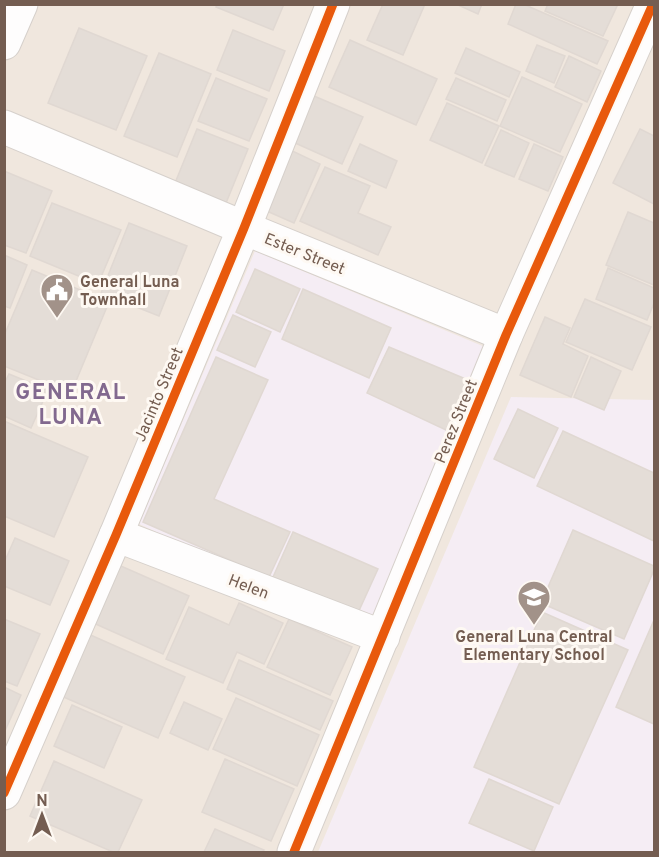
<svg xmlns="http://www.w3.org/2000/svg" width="659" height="857" font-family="Overpass,sans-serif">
<rect width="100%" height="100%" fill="#f8f4f0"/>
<rect fill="#f0e7de" x="5" y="5" width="649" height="847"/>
<g fill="#f5edf4">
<polygon points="255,251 485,347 383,637 139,524"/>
<polygon points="511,397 654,400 654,852 318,852"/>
</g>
<g fill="#e4ddd7" stroke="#e0d8d2" stroke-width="1.5">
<polygon points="217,4 284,4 273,30 216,7"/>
<polygon points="383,4 425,4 403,55 367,40"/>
<polygon points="456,4 482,4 478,14"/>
<polygon points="516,4 523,4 608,41 597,64 508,24"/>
<polygon points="548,4 618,4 603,36 545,11"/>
<polygon points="79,28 147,56 116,130 48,103"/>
<polygon points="233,30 285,51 269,91 217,70"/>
<polygon points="350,40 437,79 416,125 329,87"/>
<polygon points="537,45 565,56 554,83 526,71"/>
<polygon points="466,48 520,72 509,97 455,73"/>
<polygon points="159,53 211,74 177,157 124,136"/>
<polygon points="569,56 601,71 587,102 555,87"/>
<polygon points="522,77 582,104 560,152 500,126"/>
<polygon points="216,78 267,99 249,141 198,121"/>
<polygon points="456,78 506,100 497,121 446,99"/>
<polygon points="314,96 363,117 342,164 293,142"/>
<polygon points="447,103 499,126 482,163 430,140"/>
<polygon points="197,129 248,149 226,203 175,183"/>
<polygon points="640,129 654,136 654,204 613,183"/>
<polygon points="501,130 529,143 514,177 485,165"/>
<polygon points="360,144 397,161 386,188 348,171"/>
<polygon points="534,144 563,157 548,191 519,179"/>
<polygon points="286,148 320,164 294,223 260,208"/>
<polygon points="325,167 370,186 358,213 391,227 378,255 300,221"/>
<polygon points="4,171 52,191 26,253 4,245"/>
<polygon points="52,203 121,230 98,284 30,256"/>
<polygon points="628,212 654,223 654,285 606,265"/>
<polygon points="129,223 187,246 159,316 101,293"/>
<polygon points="4,255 27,265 10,308 4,306"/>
<polygon points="608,268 654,288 654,303 647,320 596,299"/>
<polygon points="255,269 300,289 280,332 236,312"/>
<polygon points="32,270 109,302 71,393 4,366 4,336"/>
<polygon points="303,289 391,328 369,378 282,339"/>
<polygon points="585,299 651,327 632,370 566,342"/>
<polygon points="233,315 271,332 255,367 217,350"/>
<polygon points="545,317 570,328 563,344 588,356 571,397 520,375"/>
<polygon points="389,347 468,380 446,430 367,393"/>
<polygon points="216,357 268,380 214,499 290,532 269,577 143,522"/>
<polygon points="591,357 621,371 604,410 574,397"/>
<polygon points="9,374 48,390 31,428 4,416 4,384"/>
<polygon points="518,409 558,428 534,478 494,459"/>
<polygon points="4,421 88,457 54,537 4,516"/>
<polygon points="563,431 654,473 654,541 537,486"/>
<polygon points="573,530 654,566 654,570 624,639 541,603"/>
<polygon points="293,532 378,569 357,615 273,577"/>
<polygon points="15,538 69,561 50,605 4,586 4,563"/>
<polygon points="114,563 189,596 163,654 89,621"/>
<polygon points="239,603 283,623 264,664 237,652 223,683 166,659 189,607 229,625"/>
<polygon points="542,612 628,650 559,804 474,767"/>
<polygon points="4,619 40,634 17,686 4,681"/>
<polygon points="289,619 352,647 330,695 267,667"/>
<polygon points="654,620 654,724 616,707"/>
<polygon points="86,633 185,677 158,738 59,695"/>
<polygon points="239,660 333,701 320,730 227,689"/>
<polygon points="4,687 21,695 4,733"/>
<polygon points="236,698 319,735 297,786 213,749"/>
<polygon points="184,702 222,719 208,750 170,733"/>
<polygon points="72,705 122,727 104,768 54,746"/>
<polygon points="225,759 294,789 271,841 202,812"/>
<polygon points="54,761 142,800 118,852 113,852 30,816"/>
<polygon points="489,779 553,807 534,851 469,823"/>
<polygon points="215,829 264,850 262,852 204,852"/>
</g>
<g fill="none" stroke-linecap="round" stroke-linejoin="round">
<g stroke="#d6d0cb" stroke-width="35">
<g id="minor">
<polyline points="4,43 21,4"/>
<polyline points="4,127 244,228 506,335"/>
<polyline points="116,535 383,637"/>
<polyline points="4,793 116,535 244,228 333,4"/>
</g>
</g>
<g stroke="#d6d0cb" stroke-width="35">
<polyline id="tertiary" points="294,852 506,335 653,4"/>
</g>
<use href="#minor" stroke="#fefdfd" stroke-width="33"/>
<use href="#tertiary" stroke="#fefdfd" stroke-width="33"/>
<g stroke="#fef9f3" stroke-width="13">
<g id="cycleway">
<polyline points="4,793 116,535 244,228 333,4"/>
<polyline points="294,852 506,335 653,4"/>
</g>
</g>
<use href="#cycleway" stroke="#e8590c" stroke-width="9"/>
</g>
<defs>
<g id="civic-pin" transform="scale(1.725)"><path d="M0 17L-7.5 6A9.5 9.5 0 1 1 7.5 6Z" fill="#a29289" stroke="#fef9f3"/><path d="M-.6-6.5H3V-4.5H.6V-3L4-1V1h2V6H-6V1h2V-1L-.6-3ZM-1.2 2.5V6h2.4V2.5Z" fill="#fff"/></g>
<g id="school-pin" transform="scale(1.725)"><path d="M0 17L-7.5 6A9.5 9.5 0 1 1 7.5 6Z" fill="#a29289" stroke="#fef9f3"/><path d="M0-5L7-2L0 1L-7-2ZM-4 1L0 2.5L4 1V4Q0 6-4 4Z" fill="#fff"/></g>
</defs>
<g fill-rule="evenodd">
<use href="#civic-pin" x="57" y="290"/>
<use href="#school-pin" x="534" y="597"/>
</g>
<g text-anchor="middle" stroke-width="6" stroke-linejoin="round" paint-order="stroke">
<g font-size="16" fill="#745d51" stroke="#fef9f3">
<text transform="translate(305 253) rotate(22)" y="6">Ester Street</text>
<text transform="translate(158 394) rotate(-67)" y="6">Jacinto Street</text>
<text transform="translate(455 421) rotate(-68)" y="6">Perez Street</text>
<text transform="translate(249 586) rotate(21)" y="6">Helen</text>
</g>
<g font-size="16" font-weight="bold" fill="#745d51" stroke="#fef9f3" text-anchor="start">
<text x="80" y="287">General Luna<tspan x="80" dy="18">Townhall</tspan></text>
<text x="534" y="642" text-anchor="middle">General Luna Central<tspan x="534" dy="18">Elementary School</tspan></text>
</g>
<g font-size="22" font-weight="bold" letter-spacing="1.5" fill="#82698f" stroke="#fef9f3">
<text x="71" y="399">GENERAL<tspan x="71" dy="25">LUNA</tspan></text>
</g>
</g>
<rect width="659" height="857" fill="none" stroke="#745d51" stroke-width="12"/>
<g transform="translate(42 815)" stroke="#fef9f3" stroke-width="4.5" paint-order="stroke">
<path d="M0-4.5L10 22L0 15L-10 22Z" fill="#745d51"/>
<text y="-9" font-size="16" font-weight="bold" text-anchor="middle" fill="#745d51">N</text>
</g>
</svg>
